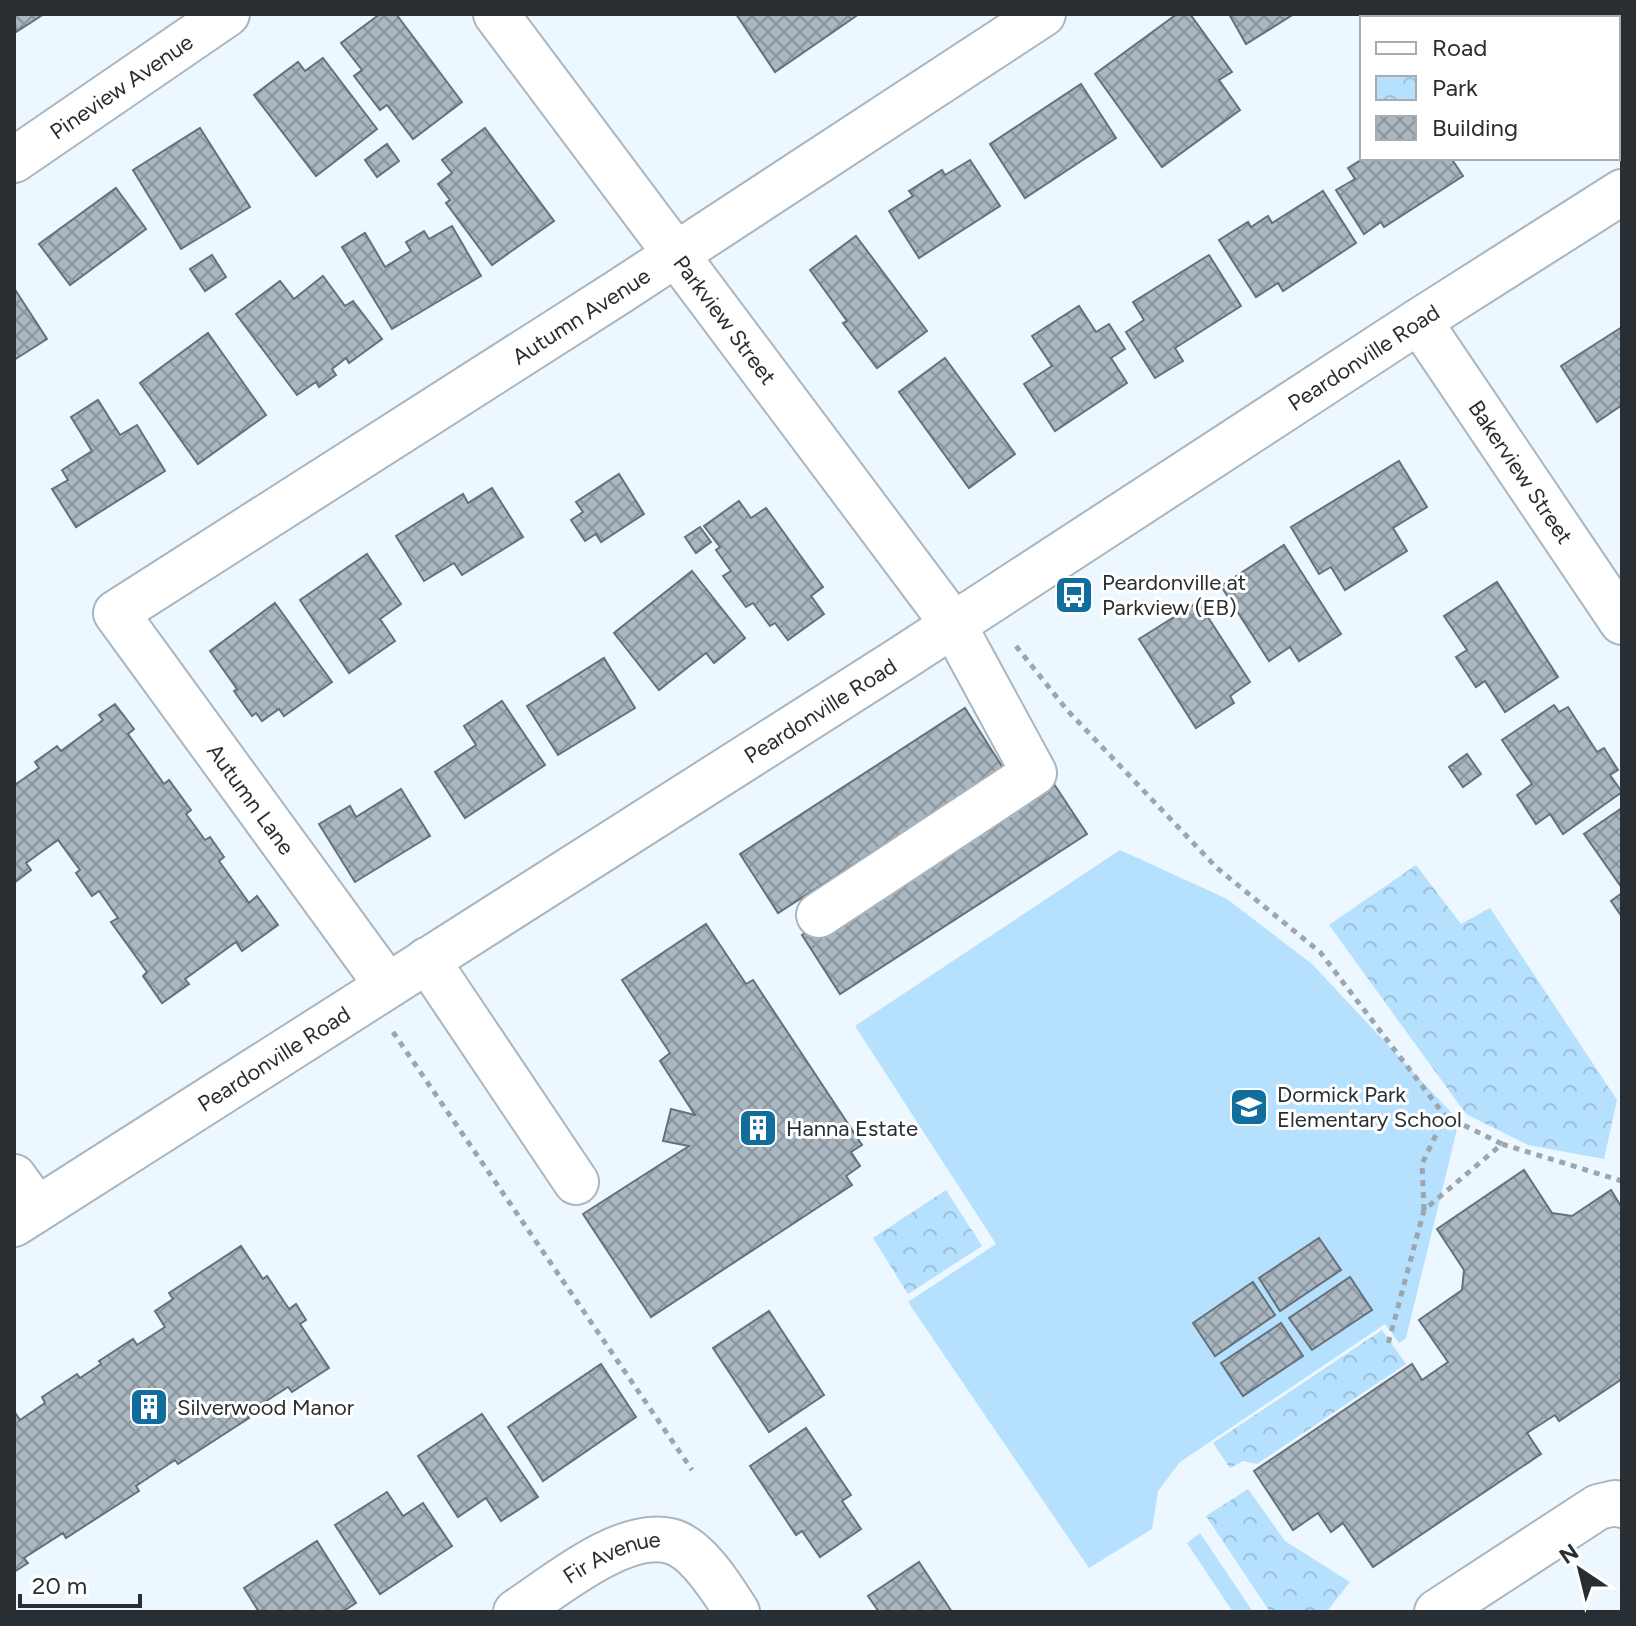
<svg xmlns="http://www.w3.org/2000/svg" width="1636" height="1626" font-family="Figtree,sans-serif">
<defs>
<pattern id="park-crowns" width="20" height="18" patternUnits="userSpaceOnUse" patternTransform="scale(2)"><rect width="20" height="18" fill="#b5e0fe"/><path d="M2 6a3 3 0 1 1 6 0M12 15a3 3 0 1 1 6 0" fill="none" stroke="#9cc0da"/></pattern>
<pattern id="building-cross-hatch" width="8" height="8" patternUnits="userSpaceOnUse" patternTransform="scale(2)"><rect width="8" height="8" fill="#aab7c1"/><path d="M0 0l8 8M0 8l8-8" fill="none" stroke="#8a959d"/></pattern>
</defs>
<rect width="100%" height="100%" fill="#ecf7ff"/>
<g fill="url(#park-crowns)">
<polygon points="1416,865 1461,924 1490,908 1617,1100 1604,1159 1528,1145 1466,1114 1329,925"/>
<polygon points="946,1190 982,1246 908,1294 873,1238"/>
<polygon points="1382,1330 1406,1364 1257,1464 1243,1461 1230,1468 1213,1443"/>
<polygon points="1248,1489 1285,1541 1350,1582 1328,1610 1324,1612 1270,1612 1206,1516"/>
</g>
<g fill="#b5e0fe">
<polygon points="1120,850 1227,899 1312,964 1459,1121 1406,1338 1399,1343 1385,1324 1180,1462 1158,1491 1152,1529 1089,1568 908,1302 996,1244 855,1026"/>
<polygon points="1200,1533 1253,1612 1233,1612 1187,1543"/>
</g>
<g fill="url(#building-cross-hatch)" stroke="#65717a" stroke-width="2">
<polygon points="14,14 44,14 16,32"/>
<polygon points="380,14 396,14 462,102 413,139 387,105 380,110 354,76 362,70 341,43"/>
<polygon points="736,14 859,14 775,72"/>
<polygon points="1177,14 1190,14 1232,72 1219,80 1240,110 1162,167 1095,74"/>
<polygon points="1229,14 1294,14 1246,44"/>
<polygon points="1606,14 1622,14 1622,73 1618,76 1618,18 1600,18"/>
<polygon points="323,58 377,129 316,176 254,95 298,62 305,71"/>
<polygon points="1081,84 1116,138 1025,198 990,144"/>
<polygon points="200,128 250,207 181,249 133,170"/>
<polygon points="485,128 554,221 492,265 446,203 450,200 438,184 452,173 442,160"/>
<polygon points="387,144 399,161 377,177 365,160"/>
<polygon points="1364,158 1381,158 1382,160 1386,158 1451,158 1463,176 1384,227 1381,222 1364,234 1336,190 1355,179 1348,168"/>
<polygon points="970,160 1000,206 919,258 889,211 913,196 909,191 942,170 945,175"/>
<polygon points="116,188 146,229 70,285 39,244"/>
<polygon points="1323,191 1356,243 1283,291 1278,283 1256,297 1219,240 1248,222 1251,227 1268,216 1272,223"/>
<polygon points="452,226 481,276 392,329 342,247 365,233 385,267 411,251 406,242 424,231 429,239"/>
<polygon points="856,236 927,331 877,368 843,323 847,321 810,270"/>
<polygon points="212,255 226,277 205,291 190,269"/>
<polygon points="1209,255 1241,306 1175,348 1183,361 1155,378 1126,332 1144,320 1133,302"/>
<polygon points="323,276 345,306 353,301 382,339 349,363 346,358 332,369 336,375 319,387 316,382 297,395 236,314 280,281 294,299"/>
<polygon points="14,288 47,339 14,360"/>
<polygon points="1079,306 1096,332 1109,324 1125,349 1111,358 1127,383 1055,431 1024,384 1052,366 1032,336"/>
<polygon points="1622,327 1622,405 1597,422 1561,366"/>
<polygon points="208,333 266,415 198,464 140,383"/>
<polygon points="945,358 1015,454 969,488 899,392"/>
<polygon points="98,400 120,435 137,425 165,471 76,527 52,489 68,480 62,470 92,451 71,417"/>
<polygon points="1399,461 1427,507 1393,528 1407,551 1345,590 1331,567 1319,574 1291,527"/>
<polygon points="619,474 644,514 601,542 596,534 585,541 571,520 583,512 576,502"/>
<polygon points="492,488 523,537 462,575 454,563 424,581 396,536 463,494 468,503"/>
<polygon points="739,501 751,518 766,508 823,587 811,596 824,614 788,640 775,623 770,626 753,603 746,607 723,576 731,571 716,550 720,547 704,526"/>
<polygon points="700,527 711,542 696,553 685,537"/>
<polygon points="1284,545 1341,634 1299,661 1290,647 1269,661 1221,586"/>
<polygon points="367,554 401,604 380,619 395,641 349,673 300,600"/>
<polygon points="692,571 745,638 714,663 706,653 659,690 614,633"/>
<polygon points="1497,582 1558,677 1505,712 1485,681 1476,687 1456,657 1467,650 1444,616"/>
<polygon points="1198,602 1250,682 1230,696 1234,703 1196,728 1139,639"/>
<polygon points="275,603 332,682 284,716 279,709 262,721 256,713 252,716 234,691 237,689 210,651"/>
<polygon points="604,658 635,708 558,755 527,706"/>
<polygon points="502,701 545,765 465,818 435,772 476,745 464,726"/>
<polygon points="115,704 134,729 128,734 164,784 169,780 191,810 186,814 205,840 210,837 224,857 219,861 249,903 257,896 278,925 242,951 236,942 185,979 189,984 162,1003 143,976 147,972 111,922 118,918 99,891 92,896 76,873 80,870 58,840 26,863 31,870 14,883 14,781 16,784 39,768 35,762 57,746 61,751 103,720 99,715"/>
<polygon points="1554,705 1559,712 1568,707 1597,752 1604,748 1618,770 1610,775 1622,792 1563,834 1550,814 1536,824 1517,795 1532,784 1502,740"/>
<polygon points="965,708 1003,768 778,913 740,854"/>
<polygon points="1467,754 1481,774 1463,787 1449,767"/>
<polygon points="1048,775 1087,834 840,994 802,935"/>
<polygon points="401,789 430,836 355,882 319,824 350,806 356,817"/>
<polygon points="1622,808 1622,888 1584,834"/>
<polygon points="1622,893 1622,917 1611,901"/>
<polygon points="706,924 746,984 753,980 862,1145 851,1152 860,1166 846,1176 852,1185 651,1317 583,1214 689,1146 663,1141 671,1109 695,1115 660,1061 670,1053 622,980"/>
<polygon points="1524,1170 1552,1213 1572,1216 1611,1190 1622,1208 1622,1379 1559,1421 1555,1415 1527,1433 1541,1454 1373,1567 1343,1523 1331,1532 1318,1513 1293,1530 1254,1471 1412,1364 1422,1380 1448,1362 1419,1320 1462,1290 1464,1270 1437,1229"/>
<polygon points="1319,1238 1341,1270 1280,1311 1259,1278"/>
<polygon points="241,1246 263,1279 267,1276 289,1309 296,1304 306,1320 300,1324 329,1368 292,1392 288,1387 246,1414 249,1418 178,1464 175,1460 136,1486 139,1491 66,1538 63,1533 24,1558 28,1563 14,1572 14,1411 20,1420 45,1403 42,1397 77,1374 80,1378 101,1364 99,1361 133,1339 137,1345 165,1327 155,1311 173,1299 169,1293"/>
<polygon points="1350,1277 1372,1310 1312,1350 1289,1318"/>
<polygon points="1253,1282 1275,1315 1215,1356 1193,1323"/>
<polygon points="769,1311 824,1395 769,1432 713,1348"/>
<polygon points="1281,1323 1303,1356 1243,1396 1221,1363"/>
<polygon points="601,1364 636,1417 543,1481 508,1427"/>
<polygon points="482,1414 538,1497 501,1521 486,1498 458,1517 418,1456"/>
<polygon points="806,1428 851,1495 842,1501 861,1529 820,1557 802,1531 796,1535 750,1466"/>
<polygon points="387,1492 403,1516 423,1503 452,1546 380,1594 335,1525"/>
<polygon points="317,1541 356,1603 342,1612 259,1612 244,1588"/>
<polygon points="919,1562 952,1612 879,1612 868,1596"/>
</g>
<g fill="none" stroke-linecap="round" stroke-linejoin="round">
<g stroke="#a9b6bf" stroke-width="48">
<g id="minor">
<path id="s1" d="M496 14 953 624 1034 773 819 915"/>
<path id="s2" d="M14 160 227 14"/>
<path id="s3" d="M1419 321 1622 622"/>
<polyline points="427,960 576,1182"/>
<path id="s4" d="M387 985 116 613 617 293 1043 14"/>
<polyline points="14,1177 37,1209"/>
<path id="s5" d="M516 1612C554 1587 623 1529 670 1541 697 1547 723 1590 737 1612"/>
<polyline points="1437,1612 1598,1507 1615,1503 1622,1505"/>
</g>
</g>
<g stroke="#a9b6bf" stroke-width="48">
<g id="major">
<path id="s6" d="M14 1224 904 657 1419 321 1622 192"/>
</g>
</g>
<g stroke="#9da6ac" stroke-width="5" stroke-dasharray="6 6" stroke-linecap="butt">
<polyline points="1016,646 1067,710 1217,868 1320,952 1445,1116 1502,1144 1424,1210 1387,1348"/>
<polyline points="393,1032 692,1470"/>
<polyline points="1502,1144 1622,1181"/>
<polyline points="1424,1210 1422,1164 1445,1116"/>
</g>
<use href="#minor" stroke="#fff" stroke-width="44"/>
<use href="#major" stroke="#fff" stroke-width="44"/>
</g>
<defs>
<g id="bus-square" transform="scale(2)"><rect x="-9" y="-9" width="18" height="18" rx="4" fill="#116d9c" stroke="#fff"/><path d="M-5-6H5V4H4V6H2V4H-2V6H-4V4H-5ZM-3.5-4V0h7V-4ZM-3.5 1.2v1.5H-2V1.2ZM2 1.2v1.5H3.5V1.2Z" fill="#fff"/></g>
<g id="school-square" transform="scale(2)"><rect x="-9" y="-9" width="18" height="18" rx="4" fill="#116d9c" stroke="#fff"/><path d="M0-5L7-2L0 1L-7-2ZM-4 1L0 2.5L4 1V4Q0 6-4 4Z" fill="#fff"/></g>
<g id="building-square" transform="scale(2)"><rect x="-9" y="-9" width="18" height="18" rx="4" fill="#116d9c" stroke="#fff"/><path d="M-4-6H4V6H1V3H-1V6H-4ZM-2.5-4.3h1.7v1.8h-1.7ZM.8-4.3h1.7v1.8H.8ZM-2.5-1h1.7V.8h-1.7ZM.8-1h1.7V.8H.8Z" fill="#fff"/></g>
</defs>
<g fill-rule="evenodd">
<use href="#bus-square" x="1074" y="595"/>
<use href="#school-square" x="1249" y="1107"/>
<use href="#building-square" x="758" y="1128"/>
<use href="#building-square" x="149" y="1407"/>
</g>
<g text-anchor="middle" stroke-width="6" stroke-linejoin="round" paint-order="stroke">
<g font-size="22" fill="#282e31" stroke="#fff">
<text dy="8" stroke="none"><textPath href="#s2" startOffset="130">Pineview Avenue</textPath></text>
<text dy="8" stroke="none"><textPath href="#s4" startOffset="1012">Autumn Avenue</textPath></text>
<text dy="8" stroke="none"><textPath href="#s1" startOffset="382">Parkview Street</textPath></text>
<text dy="8" stroke="none"><textPath href="#s6" startOffset="1604">Peardonville Road</textPath></text>
<text dy="8" stroke="none"><textPath href="#s3" startOffset="182">Bakerview Street</textPath></text>
<text dy="8" stroke="none"><textPath href="#s6" startOffset="956">Peardonville Road</textPath></text>
<text transform="translate(251 799) rotate(54)" y="8">Autumn Lane</text>
<text dy="8" stroke="none"><textPath href="#s6" startOffset="308">Peardonville Road</textPath></text>
<text dy="8" stroke="none"><textPath href="#s5" startOffset="112">Fir Avenue</textPath></text>
</g>
<g font-size="22" fill="#282e31" stroke="#fff" text-anchor="start">
<text x="1102" y="590">Peardonville at<tspan x="1102" dy="25">Parkview (EB)</tspan></text>
<text x="1277" y="1102">Dormick Park<tspan x="1277" dy="25">Elementary School</tspan></text>
<text x="786" y="1136">Hanna Estate</text>
<text x="177" y="1415">Silverwood Manor</text>
</g>
</g>
<rect width="1636" height="1626" fill="none" stroke="#282e31" stroke-width="32"/>
<rect x="1360" y="16" width="260" height="144" fill="#ffffff" stroke="#a9abad" stroke-width="2"/>
<rect x="1376" y="42" width="40" height="12" fill="#ffffff" stroke="#a9abad" stroke-width="2"/>
<text x="1432" y="56" font-size="24" fill="#282e31">Road</text>
<rect x="1376" y="76" width="40" height="24" fill="url(#park-crowns)" stroke="#a9abad" stroke-width="2"/>
<text x="1432" y="96" font-size="24" fill="#282e31">Park</text>
<rect x="1376" y="116" width="40" height="24" fill="url(#building-cross-hatch)" stroke="#a9abad" stroke-width="2"/>
<text x="1432" y="136" font-size="24" fill="#282e31">Building</text>
<g transform="translate(1580 1570) rotate(325)" stroke="#ffffff" stroke-width="6" paint-order="stroke">
<path d="M0-6L14 30L0 20L-14 30Z" fill="#282e31"/>
<text y="-12" font-size="22" font-weight="bold" text-anchor="middle" fill="#282e31">N</text>
</g>
<path d="M20 1594v12h120v-12" fill="none" stroke="#282e31" stroke-width="4"/>
<text x="32" y="1594" font-size="24" fill="#282e31" stroke="#ffffff" stroke-width="6" paint-order="stroke">20 m</text>
</svg>
